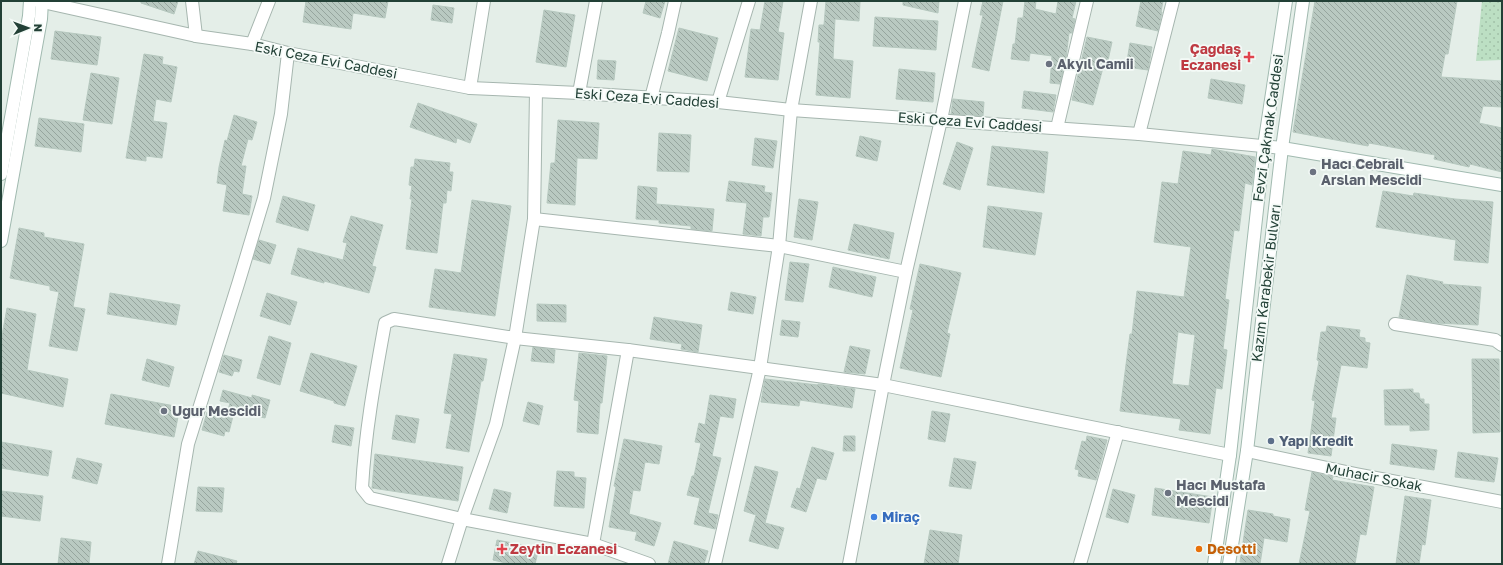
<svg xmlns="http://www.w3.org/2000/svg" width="1503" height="565" font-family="'Golos Text',sans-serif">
<defs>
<pattern id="grass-dots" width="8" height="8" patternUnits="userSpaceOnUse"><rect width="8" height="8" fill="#bcdfc3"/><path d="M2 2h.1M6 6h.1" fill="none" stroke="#a1c0a8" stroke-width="1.8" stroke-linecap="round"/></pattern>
<pattern id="building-back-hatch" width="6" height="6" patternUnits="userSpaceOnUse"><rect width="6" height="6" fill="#b9c9c1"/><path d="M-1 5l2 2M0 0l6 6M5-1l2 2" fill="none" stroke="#96a59e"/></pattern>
</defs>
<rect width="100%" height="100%" fill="#e4eee8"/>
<polygon fill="url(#grass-dots)" points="1482,1 1502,1 1502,60 1476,61"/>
<g fill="url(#building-back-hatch)" stroke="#b6c8bf" fill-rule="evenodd">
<polygon points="141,1 178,1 174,14 141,3"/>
<polygon points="306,1 388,1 385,18 353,13 351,29 303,22"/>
<polygon points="646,1 665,1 660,18 643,13"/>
<polygon points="765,1 783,1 778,32 784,33 778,80 745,77 751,29 760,30"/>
<polygon points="826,1 860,1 859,21 835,19 833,59 853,61 850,98 816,95 820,42 818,42 819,25 824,25"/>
<polygon points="903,1 939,1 938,13 903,5"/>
<polygon points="983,1 1003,1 989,71 972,67 983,15 980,15"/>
<polygon points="1025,1 1036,1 1035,9 1056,14 1058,1 1076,1 1072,18 1075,19 1072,33 1069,33 1066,58 1060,84 1050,83 1052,56 1030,53 1029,61 1011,59 1013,44 1015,44 1018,18 1023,18"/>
<polygon points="1141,1 1163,1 1161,12 1162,12 1158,31 1136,26"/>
<polygon points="1315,1 1457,1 1448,54 1445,54 1441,77 1502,81 1502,107 1483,106 1479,123 1502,128 1502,172 1470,164 1469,167 1434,159 1435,155 1369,143 1368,146 1293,132"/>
<polygon points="433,5 454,8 452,23 431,20"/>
<polygon points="544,10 575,15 566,67 536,62"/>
<polygon points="875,17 938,21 936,50 873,46"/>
<polygon points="679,28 718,38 707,81 668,71"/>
<polygon points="55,31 101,37 97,65 51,59"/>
<polygon points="1087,37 1112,42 1107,65 1104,64 1093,105 1072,100"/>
<polygon points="1130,43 1152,47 1148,70 1126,67"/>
<polygon points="144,54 163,57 162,64 177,67 171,102 156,99 153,121 167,123 162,158 146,156 146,161 126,158"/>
<polygon points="598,60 616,61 614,80 597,79"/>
<polygon points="899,69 935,73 933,102 896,99"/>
<polygon points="91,73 119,78 112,124 83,120"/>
<polygon points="1211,79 1245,85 1242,104 1208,98"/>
<polygon points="1024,91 1056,95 1053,112 1022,108"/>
<polygon points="953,99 984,102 983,116 951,114"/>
<polygon points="418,103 477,124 470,143 457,138 456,143 410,127"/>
<polygon points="234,115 257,122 252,140 248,139 241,166 246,166 242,194 252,196 249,215 223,211 227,185 217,183 219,167 225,140 227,141"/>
<polygon points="39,118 84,124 81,152 35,146"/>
<polygon points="558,120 599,123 597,159 577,158 575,205 547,203 551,163 555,163"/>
<polygon points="659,133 691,135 689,172 657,171"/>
<polygon points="860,136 881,141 877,161 856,156"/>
<polygon points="755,138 777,141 773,168 752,165"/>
<polygon points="957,142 973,148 960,190 943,184"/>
<polygon points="992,146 1048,152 1044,193 987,185"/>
<path d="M1212 149 1255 157 1252 185 1245 183 1239 231 1234 230 1225 299 1229 300 1223 349 1227 350 1222 389 1216 388 1210 434 1179 430 1181 419 1120 411 1130 334H1132L1137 291 1184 297 1191 247 1154 242 1162 182 1178 184 1183 151 1211 155ZM1178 332 1195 335 1189 386 1172 384Z"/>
<polygon points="415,159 450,163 449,172 453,172 451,191 447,190 446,203 443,203 437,253 406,249 412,199 410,199 412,186 409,185 411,167 414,167"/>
<polygon points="729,181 765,186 764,192 772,193 769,217 763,217 761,236 743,234 747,203 726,201"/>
<polygon points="638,186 657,188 656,204 714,209 712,231 691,229 691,226 659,223 659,220 636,219"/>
<polygon points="1383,191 1413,196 1414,193 1455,199 1493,202 1488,263 1454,260 1456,240 1376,227"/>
<polygon points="283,196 315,205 308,231 276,222"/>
<polygon points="799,199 818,202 812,240 794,237"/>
<polygon points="472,200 511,206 495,316 429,307 435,269 461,273"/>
<polygon points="988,206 1042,213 1035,255 983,247"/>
<polygon points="351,216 383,225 372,266 376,267 369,293 324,281 324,283 291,274 298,248 343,260 347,243 343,242"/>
<polygon points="854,224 894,233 889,259 848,250"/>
<polygon points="19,228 44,233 44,237 84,244 73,307 85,309 77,351 49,346 59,292 50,290 50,286 10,278"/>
<polygon points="259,240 276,245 270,264 253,259"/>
<polygon points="790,262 809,264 803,302 785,300"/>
<polygon points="920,264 961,273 947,333 950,334 941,377 900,368 913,310 910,309"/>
<polygon points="833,267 876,277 872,297 829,287"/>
<polygon points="1407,275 1443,282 1442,284 1481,287 1478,325 1435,323 1399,317"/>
<polygon points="731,292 756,297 753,314 728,310"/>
<polygon points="110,293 180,305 176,325 107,314"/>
<polygon points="267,293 297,302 290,325 260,316"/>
<polygon points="537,304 566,305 566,322 537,321"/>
<polygon points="7,308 36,314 27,370 68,379 63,407 1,393 1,341"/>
<polygon points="654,317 702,325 698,352 681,349 682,344 650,339"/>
<polygon points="782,320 800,322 798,337 780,335"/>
<polygon points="1327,326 1360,330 1359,337 1365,338 1365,342 1370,343 1367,368 1341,365 1331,418 1336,418 1331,456 1308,453 1315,401 1312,400 1319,361 1317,360 1321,332 1326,332"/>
<polygon points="269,336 291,343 280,385 257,378"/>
<polygon points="850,346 870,350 865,374 844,372"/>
<polygon points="533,347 555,350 554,363 531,361"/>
<polygon points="311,353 357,366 345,406 334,403 334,401 300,391"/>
<polygon points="579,353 607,356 602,403 600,403 598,434 577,432 579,401 574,400"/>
<polygon points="454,354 487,359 483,381 481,381 469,452 446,448 452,414 444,413"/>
<polygon points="224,355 242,360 239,372 234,371 232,376 219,372"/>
<polygon points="147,359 174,367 169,387 142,380"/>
<polygon points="1472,359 1499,359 1500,432 1473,433"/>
<polygon points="765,379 818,385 818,384 855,389 852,408 800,400 799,406 761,402"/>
<polygon points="1413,389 1413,393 1419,393 1420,399 1424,399 1424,404 1429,404 1429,430 1410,431 1410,425 1385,425 1384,390"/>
<polygon points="223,390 252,398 252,395 270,400 265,418 228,410 230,403 220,401"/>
<polygon points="111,394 180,407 174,437 105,424"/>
<polygon points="710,395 736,399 733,418 720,416 712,456 721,458 708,513 718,515 715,529 694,524 700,498 687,495 692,476 694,476 701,443 695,442 699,423 705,425"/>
<polygon points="528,402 543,406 539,425 523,421"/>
<polygon points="932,411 950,414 945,442 928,439"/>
<polygon points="207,412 233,416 229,432 225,431 224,436 202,430"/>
<polygon points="396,415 419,419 415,443 392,439"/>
<polygon points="335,425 354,428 351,446 332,442"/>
<polygon points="844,436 855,436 855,451 843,451"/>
<polygon points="1087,436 1107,440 1096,480 1078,476 1079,470 1075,469 1082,441 1086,442"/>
<polygon points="624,439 662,446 659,464 645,462 640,491 633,490 629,514 661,523 654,546 635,540 637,532 609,527 616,487 614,486"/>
<polygon points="1,442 52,451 48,476 1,468"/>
<polygon points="1392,444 1437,450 1434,470 1390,464"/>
<polygon points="812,447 834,453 826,480 817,478 806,512 791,507 797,488 800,489"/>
<polygon points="1458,452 1498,458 1494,482 1455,477"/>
<polygon points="375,454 463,467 458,501 372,488"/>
<polygon points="77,458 102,464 97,484 72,478"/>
<polygon points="954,458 976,462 971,489 949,486"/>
<polygon points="755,466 778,472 765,523 784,528 778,549 749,541 756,515 744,511"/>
<polygon points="557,471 574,472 574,477 586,478 584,508 554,506"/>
<polygon points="1312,472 1333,477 1332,480 1374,487 1366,535 1360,534 1355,564 1299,564 1310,511 1305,510"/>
<polygon points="198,487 224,488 222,512 196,511"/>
<polygon points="1155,488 1213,497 1209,523 1152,515"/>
<polygon points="494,489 511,493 507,513 489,509"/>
<polygon points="1113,489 1135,495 1128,523 1106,517"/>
<polygon points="1,491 43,496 40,521 1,516"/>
<polygon points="1405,496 1431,500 1425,545 1422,544 1419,564 1396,564"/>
<polygon points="1248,510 1273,514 1273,516 1290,519 1287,542 1264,538 1260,564 1240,562"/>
<polygon points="930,530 962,535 958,564 924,564"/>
<polygon points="61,538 91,542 89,564 58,564"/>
<polygon points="497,540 539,548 535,564 510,564 493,560"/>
<polygon points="674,541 708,551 704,564 668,564"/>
<polygon points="198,551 237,561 236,564 194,564"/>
</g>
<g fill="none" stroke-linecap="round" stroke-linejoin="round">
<g stroke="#a6b6af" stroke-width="14">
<g id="street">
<polyline points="38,1 196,36 252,44 288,53 470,88 579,93 718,102 791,110 1139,134 1282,148"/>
<polyline points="192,1 196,36"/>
<polyline points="252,44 269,1"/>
<polyline points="470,88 484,1"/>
<polyline points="579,93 596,1"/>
<polyline points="651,98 668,33 675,1"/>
<polyline points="718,102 749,1"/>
<polyline points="1057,128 1087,1"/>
<polyline points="1139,134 1173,1"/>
<polyline points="534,219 779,246 906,272"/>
<polyline points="1395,324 1495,340 1502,345"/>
<polyline points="1247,451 1356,474 1502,502"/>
<polyline points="593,544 628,350"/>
<polyline points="168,564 188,444 239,281 264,198 281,114 288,53"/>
<polyline points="448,564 462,519 496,424 515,338 534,219 536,91"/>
<path d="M649 564 593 544 462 519 370 498 362 488C365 432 375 378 385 323L394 319 515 338 628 350 883 385 1230 455"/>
<polyline points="715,564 760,368 779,246 791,110 811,1"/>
<polyline points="849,564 883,385 906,272 941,120 965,1"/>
<polyline points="1080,564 1118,432"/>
</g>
</g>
<g stroke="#a1bab0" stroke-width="14">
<g id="secondary">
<polyline points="1282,148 1502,185"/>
<polyline points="1,174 29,16 30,1"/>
<polyline points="1,241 41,19 42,1"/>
<polyline points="1214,564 1230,455 1264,146 1286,1"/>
<polyline points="1229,564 1247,451 1282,148 1303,1"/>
</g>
</g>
<use href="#street" stroke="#fff" stroke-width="12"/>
<use href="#secondary" stroke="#fff" stroke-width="12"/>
</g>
<g fill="#e0444e" stroke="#f4faf7" stroke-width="1.5">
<path d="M1247 51h4v4h4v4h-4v4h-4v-4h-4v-4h4z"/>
<path d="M500 543h4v4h4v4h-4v4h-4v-4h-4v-4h4z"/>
</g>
<g fill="#6b7280" stroke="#f4faf7" stroke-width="1.5">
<circle cx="1049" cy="64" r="4"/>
<circle cx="1313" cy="172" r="4"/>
<circle cx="164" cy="411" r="4"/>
<circle cx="1168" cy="493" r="4"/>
</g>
<circle fill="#5c6f8a" stroke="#f4faf7" stroke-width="1.5" cx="1271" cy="441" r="4"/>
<circle fill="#3f7fe0" stroke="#f4faf7" stroke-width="1.5" cx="874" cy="517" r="4"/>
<circle fill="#e8710a" stroke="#f4faf7" stroke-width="1.5" cx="1199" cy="549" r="4"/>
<g text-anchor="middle" stroke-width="3.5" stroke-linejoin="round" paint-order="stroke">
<g font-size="14" font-weight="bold" fill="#be3a42" stroke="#f4faf7" text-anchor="end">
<text x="1241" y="54">Çağdaş<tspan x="1241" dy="16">Eczanesi</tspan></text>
<text x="510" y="554" text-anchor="start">Zeytin Eczanesi</text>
</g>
<g font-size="14" fill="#224036" stroke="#f4faf7">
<text transform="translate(326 60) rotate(11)" y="5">Eski Ceza Evi Caddesi</text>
<text transform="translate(647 98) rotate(4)" y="5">Eski Ceza Evi Caddesi</text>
<text transform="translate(970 122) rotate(4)" y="5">Eski Ceza Evi Caddesi</text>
<text transform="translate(1268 128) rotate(-82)" y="5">Fevzi Çakmak Caddesi</text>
<text transform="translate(1266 283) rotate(-83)" y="5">Kazım Karabekir Bulvarı</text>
<text transform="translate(1374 477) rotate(11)" y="5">Muhacir Sokak</text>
</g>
<g font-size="14" font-weight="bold" fill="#5b616d" stroke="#f4faf7" text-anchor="start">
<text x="1057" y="69">Akyıl Camii</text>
<text x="1321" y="169">Hacı Cebrail<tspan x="1321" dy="16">Arslan Mescidi</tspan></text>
<text x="172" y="416">Uğur Mescidi</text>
<text x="1176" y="490">Hacı Mustafa<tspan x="1176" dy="16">Mescidi</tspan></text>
</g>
<g font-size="14" font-weight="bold" fill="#4e5e75" stroke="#f4faf7" text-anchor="start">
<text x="1279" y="446">Yapı Kredit</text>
</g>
<g font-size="14" font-weight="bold" fill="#366cbe" stroke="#f4faf7" text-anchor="start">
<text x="882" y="522">Miraç</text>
</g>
<g font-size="14" font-weight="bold" fill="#c56008" stroke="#f4faf7" text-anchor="start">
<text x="1207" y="554">Desotti</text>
</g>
</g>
<rect width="1503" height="565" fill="none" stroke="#224036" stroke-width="4"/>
<g transform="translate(28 28) rotate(89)" stroke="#f4faf7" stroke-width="3" paint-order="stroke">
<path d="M0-3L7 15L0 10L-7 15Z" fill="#224036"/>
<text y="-6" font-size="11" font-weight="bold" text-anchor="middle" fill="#224036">N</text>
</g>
</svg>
